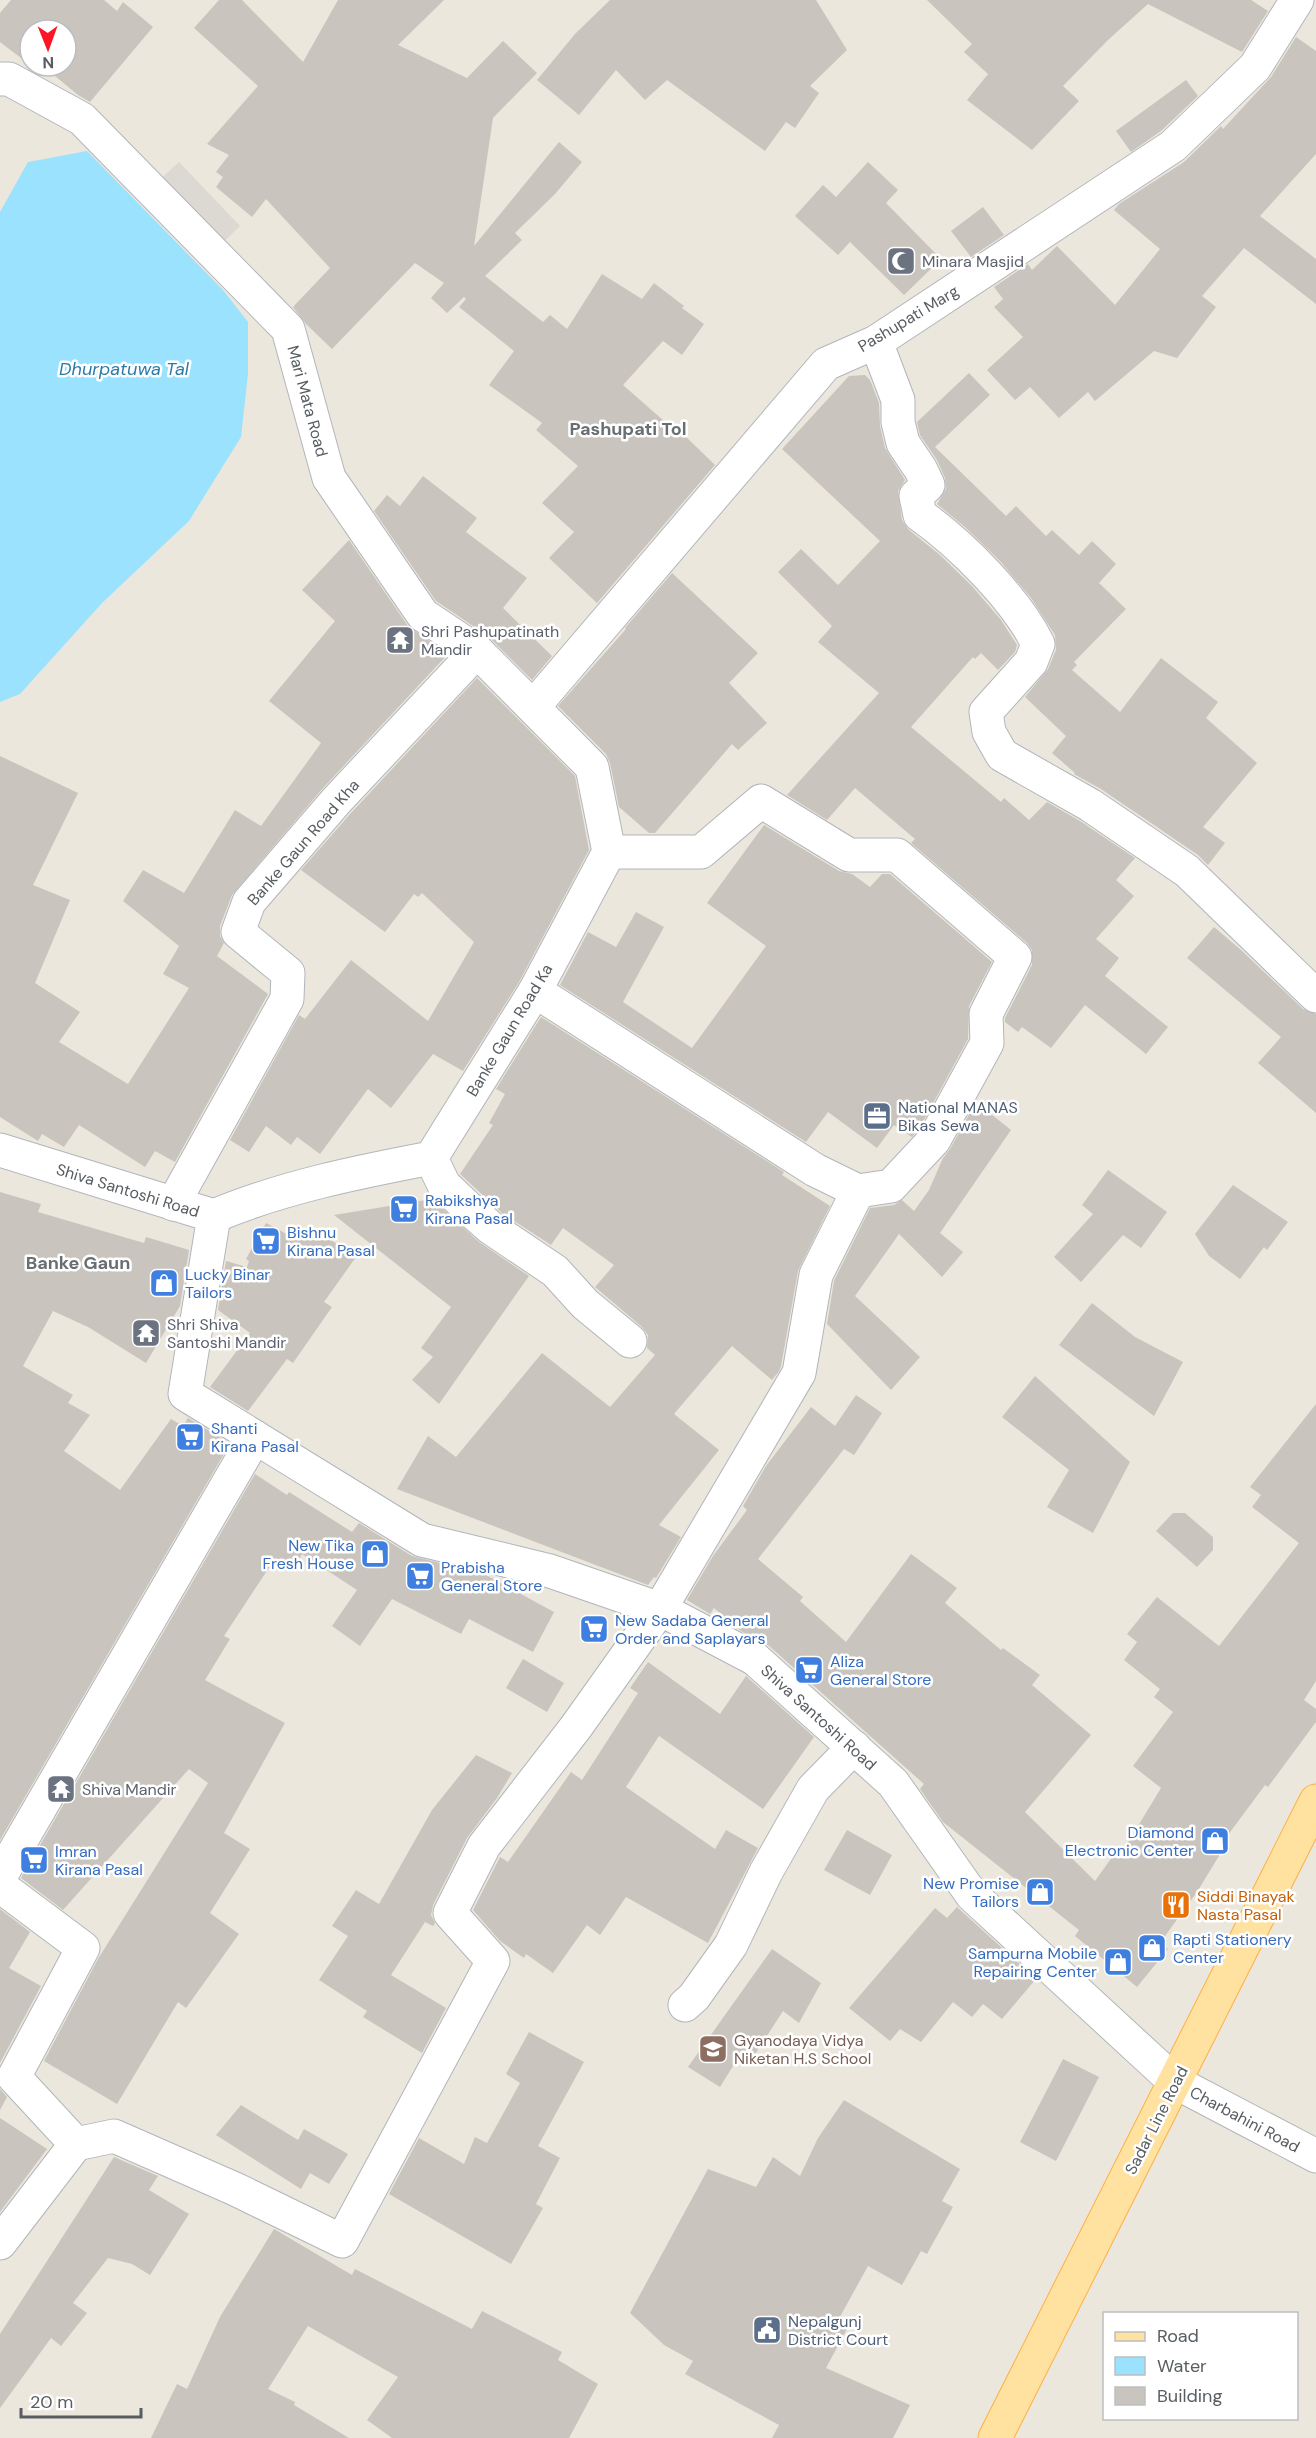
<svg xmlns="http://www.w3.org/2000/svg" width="1316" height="2438" font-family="'DM Sans',sans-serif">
<rect width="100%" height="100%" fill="#ece7dd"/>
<polygon fill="#dcd9d3" points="179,162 240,226 216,249 155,184"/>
<polygon fill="#9be2ff" points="87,151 223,290 248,322 248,374 241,437 189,521 102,603 20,694 0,702 0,212 28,162"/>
<g fill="#c9c4bd">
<polygon points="11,0 104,0 117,11 123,2 153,27 90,102 78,95 43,66 66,66 66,30 30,30 30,65 0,42 0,13"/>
<polygon points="219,0 242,0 303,62 338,0 444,0 398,45 467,78 503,41 537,73 493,118 474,246 559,142 582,162 555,194 515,233 522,240 485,276 543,322 550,315 567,329 602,274 642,299 654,283 684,306 682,308 704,324 682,355 663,341 623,385 680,435 682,433 715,465 597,603 549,558 574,532 542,503 578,466 536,430 542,423 489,385 514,351 459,307 466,299 464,297 447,313 431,298 444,283 415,263 332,349 306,324 293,307 330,268 266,199 252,217 216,187 223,177 216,172 229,155 207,144 258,86 194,28"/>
<polygon points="610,0 816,0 847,50 810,86 819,93 795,128 786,122 765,151 667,80 645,100 616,70 579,115 537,80 575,34"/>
<polygon points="927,0 1251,0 1268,11 1242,52 1148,4 1108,40 1063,86 1079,101 1032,150 967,100 988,74 964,52 972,44"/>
<polygon points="1296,37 1316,51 1316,154 1260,216 1316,259 1316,304 1244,248 1202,296 1216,307 1177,358 1154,351 1095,401 1088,392 1059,418 1030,387 1015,400 987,370 1023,337 994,307 1003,299 994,287 1028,264 1032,270 1057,246 1115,305 1160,249 1114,210 1119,204 1184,162 1221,126 1223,129 1271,77"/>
<polygon points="1186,80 1198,96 1161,131 1131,152 1116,131"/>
<polygon points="868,162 898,190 886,203 941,259 904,295 850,242 838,255 795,216 823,185 836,197"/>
<polygon points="983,207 1004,235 971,257 951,231"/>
<polygon points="969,373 990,395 935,447 1006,516 1016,506 1046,536 1052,530 1079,555 1092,541 1116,564 1099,583 1126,609 1074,662 1077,665 1072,670 1120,712 1161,658 1218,702 1206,718 1257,763 1203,827 1225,843 1208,865 1198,855 1101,789 1074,774 1075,773 1052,753 1066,736 1025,697 1048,669 1056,650 1055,635 1031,598 1000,561 965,527 937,504 946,489 945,478 937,460 920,435 917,422"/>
<polygon points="865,375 870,380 879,403 880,426 885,448 905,480 898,491 902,520 909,530 940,555 972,586 1001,620 1017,645 1015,652 998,670 981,653 975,659 973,657 911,727 1001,802 1004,798 1029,820 1047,802 1080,821 1135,858 1116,880 1134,896 1096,939 1119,958 1105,976 1168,1027 1146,1054 1085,1005 1051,1048 1022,1027 1018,1032 1005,1022 1005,1018 1032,965 1032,950 1027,943 911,843 915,839 855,788 827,820 787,795 879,693 818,642 832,626 778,572 801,549 838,585 880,541 782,449 849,376"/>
<polygon points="423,476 477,518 466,532 527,578 503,608 552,656 532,680 488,636 436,601 374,511 387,495 400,506"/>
<polygon points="349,540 408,626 448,654 323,788 232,895 220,926 220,936 224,943 217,956 268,994 175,1162 155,1151 145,1167 79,1125 64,1147 42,1134 38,1141 0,1117 0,756 78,793 33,885 70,900 35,983 80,1012 59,1042 128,1084 189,988 163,974 179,946 123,901 143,870 184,893 235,810 261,826 321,743 269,701 335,621 302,590"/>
<polygon points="672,573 758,653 729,683 767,723 738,750 732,744 655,833 649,833 619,807 610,763 606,754 558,706 626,629 625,628"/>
<polygon points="477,678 575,776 589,850 519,982 463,1071 433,1054 391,1108 368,1089 320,1154 297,1137 291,1145 266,1126 249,1152 230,1140 299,1015 305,1019 351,960 428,1021 474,942 422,893 418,897 414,894 385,932 301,870 351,813"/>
<polygon points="764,825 839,871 852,874 870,887 882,874 890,874 992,962 969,1006 968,1039 919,1129 912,1137 894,1125 877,1148 828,1112 806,1142 560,985 588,932 616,947 636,912 664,927 623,1002 692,1048 766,946 707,903"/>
<polygon points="1214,927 1241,950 1303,1009 1316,1014 1316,1113 1258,1063 1281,1037 1187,958"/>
<polygon points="541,1017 784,1172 782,1175 830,1206 798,1271 781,1366 779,1371 772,1380 732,1346 674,1414 719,1450 659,1525 681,1537 656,1578 654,1577 648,1585 397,1489 428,1436 456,1457 542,1353 610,1407 655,1355 647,1348 648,1335 642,1327 595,1287 614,1265 563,1228 551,1245 502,1213 460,1174 493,1125 489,1123 505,1094 496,1089"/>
<polygon points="976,1102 1011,1130 940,1233 963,1252 942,1277 899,1234 855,1296 920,1357 891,1390 827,1324 834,1281 870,1208 894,1205 902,1200 914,1211 929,1190 943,1158 950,1149"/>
<polygon points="1108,1170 1167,1212 1141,1248 1123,1235 1081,1282 1054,1257 1093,1214 1082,1205"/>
<polygon points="1233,1185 1288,1222 1267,1250 1264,1247 1240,1279 1209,1256 1195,1234"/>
<polygon points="0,1192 41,1204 38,1212 144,1243 146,1237 189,1250 180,1306 146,1363 88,1327 53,1311 23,1366 73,1395 68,1403 90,1415 64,1451 120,1490 171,1419 183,1426 188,1418 226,1441 220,1449 225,1452 0,1840"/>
<polygon points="432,1199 479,1242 529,1276 439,1404 412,1380 433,1357 421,1348 451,1307 334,1215"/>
<polygon points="266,1223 298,1240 309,1225 356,1257 324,1302 332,1307 293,1363 287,1359 248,1411 210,1387 250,1333 218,1310 226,1261 247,1267 249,1261 246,1259"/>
<polygon points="1092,1303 1135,1337 1183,1362 1154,1416 1059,1345"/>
<polygon points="1035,1376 1130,1462 1093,1533 1047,1507 1069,1470 1002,1417"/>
<polygon points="856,1395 882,1413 854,1455 844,1449 758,1559 803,1597 800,1601 846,1642 911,1554 957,1588 945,1603 1001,1650 1003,1648 1040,1675 1032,1685 1091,1735 1025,1812 1095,1881 1120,1846 1124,1849 1161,1788 1133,1766 1173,1712 1154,1697 1160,1689 1124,1660 1137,1642 1127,1634 1157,1597 1219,1646 1299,1543 1252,1507 1261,1495 1250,1487 1316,1404 1316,1681 1304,1700 1316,1709 1316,1722 1268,1787 1265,1785 1225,1839 1228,1841 1197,1892 1160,1943 1168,1949 1137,1987 1075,1936 1079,1930 943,1822 920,1789 924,1784 768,1645 741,1631 714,1608 710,1614 687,1600 713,1556 747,1510 743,1506 766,1466 811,1407 835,1426"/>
<polygon points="255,1474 287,1495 289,1492 352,1532 359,1523 412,1556 484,1574 554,1612 533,1652 469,1619 461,1634 392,1599 360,1646 332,1626 357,1590 302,1554 292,1571 274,1560 224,1636 230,1639 205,1680 285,1723 224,1833 250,1849 210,1913 239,1934 186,2008 178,2002 117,2104 44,2061 98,1959 208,1783 189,1769 63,1910 21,1878"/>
<polygon points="1173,1513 1185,1513 1213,1537 1213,1550 1197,1567 1156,1531"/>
<polygon points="523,1659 564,1683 547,1712 506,1688"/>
<polygon points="648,1662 720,1714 746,1676 814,1737 763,1809 659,1736 626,1787 715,1849 726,1830 758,1848 708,1943 626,1897 600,1935 587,1925 553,1973 526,1954 524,1958 500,1941 473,1910 500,1857 508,1862 571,1772 582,1780 638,1693 630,1688"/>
<polygon points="476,1755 512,1773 497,1798 467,1838 433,1905 431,1915 435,1923 433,1926 425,1922 391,1975 446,2008 422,2053 363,2017 367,2011 319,1980 348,1936 332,1926 356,1890 379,1904 432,1810"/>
<polygon points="847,1830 892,1855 870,1895 824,1870"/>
<polygon points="957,1907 1036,1979 1002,2019 983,2004 972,2017 953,2002 921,2042 900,2029 890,2041 849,2008 935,1908 947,1918"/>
<polygon points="0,1909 30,1932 9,1968 41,1986 0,2063"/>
<polygon points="772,1949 821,1983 799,2023 783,2011 748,2065 738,2058 720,2087 688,2067"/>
<polygon points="529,2032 584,2062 538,2146 560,2158 536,2204 543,2208 511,2264 389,2194 419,2138 464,2164 475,2137 487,2143 520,2083 506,2074"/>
<polygon points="1063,2059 1099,2077 1056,2161 1020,2142"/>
<polygon points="0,2089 7,2097 0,2110"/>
<polygon points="844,2100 960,2169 942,2201 953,2207 927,2254 921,2251 902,2285 868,2266 836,2324 847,2329 826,2368 910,2405 893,2438 772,2438 779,2425 685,2374 693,2361 664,2345 630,2313 708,2169 756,2187 773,2157 800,2176 818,2138"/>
<polygon points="241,2105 298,2140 304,2129 348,2154 329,2184 310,2173 301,2189 216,2135"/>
<polygon points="0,2118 47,2149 0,2212"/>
<polygon points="114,2157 158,2176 149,2190 189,2214 150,2275 132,2264 108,2258 73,2303 87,2313 61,2346 51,2338 0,2408 0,2334"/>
<polygon points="274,2229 352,2275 355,2269 472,2329 482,2311 562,2352 558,2360 598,2384 569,2438 392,2438 367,2420 398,2377 308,2326 268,2389 295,2402 294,2405 349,2438 151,2438 177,2384 187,2389 220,2317"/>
</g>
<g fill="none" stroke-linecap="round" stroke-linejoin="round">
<g stroke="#b1b6bb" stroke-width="35">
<g id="street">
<path d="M0 79H9L82 119 288 329 329 478 423 615 477 651 592 767 609 852 535 991 431 1158C358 1172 283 1187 214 1216"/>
<path d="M876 342 898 400V422L903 443 921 470 928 485 916 496 920 515C961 544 1016 599 1038 644L1031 662 986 712 989 732 1002 755 1090 805 1187 871 1316 996"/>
<polyline points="534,706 826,364 876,342 1173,146 1255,67 1297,0"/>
<polyline points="535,991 815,1170 858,1191 891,1186 934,1140 987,1043 986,1014 1015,957 897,855 849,855 761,801 701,852 609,852"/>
<polyline points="431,1158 444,1185 467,1207 491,1228 555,1271 585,1304 630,1341"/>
<polyline points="173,1204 287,999 288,973 238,932 249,902 337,800 477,651"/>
<polyline points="0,1877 255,1437"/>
<polyline points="0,1886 83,1948 14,2077 76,2144"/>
<polyline points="685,2005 694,1997 731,1945 766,1872 813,1789 854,1747"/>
<polyline points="0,2243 76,2144 114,2136 235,2189 342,2241 493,1961 450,1913 484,1846 576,1727 660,1609 799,1373 816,1275 858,1191"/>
</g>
</g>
<g stroke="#b0b6bb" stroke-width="35">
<polyline id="secondary" points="0,1150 214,1216 185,1394 422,1540 550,1571 660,1609 755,1659 893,1783 972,1895 1175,2082 1316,2156"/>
</g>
<g stroke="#ffaf44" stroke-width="35">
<polyline id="primary" points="995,2438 1316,1801"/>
</g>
<use href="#street" stroke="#fff" stroke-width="33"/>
<use href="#secondary" stroke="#fff" stroke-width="33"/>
<use href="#primary" stroke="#ffe1a0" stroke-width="33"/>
</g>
<defs>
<g id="mosque-square" transform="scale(1.5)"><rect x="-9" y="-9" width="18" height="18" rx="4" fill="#6b7280" stroke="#fff"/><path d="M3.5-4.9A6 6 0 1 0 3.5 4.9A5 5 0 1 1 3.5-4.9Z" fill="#fff"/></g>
<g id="temple-square" transform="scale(1.5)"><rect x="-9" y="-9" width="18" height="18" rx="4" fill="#6b7280" stroke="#fff"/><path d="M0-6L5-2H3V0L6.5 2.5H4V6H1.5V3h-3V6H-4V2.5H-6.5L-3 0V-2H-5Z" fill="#fff"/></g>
<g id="office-square" transform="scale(1.5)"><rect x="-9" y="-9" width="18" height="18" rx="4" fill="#5c6f8a" stroke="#fff"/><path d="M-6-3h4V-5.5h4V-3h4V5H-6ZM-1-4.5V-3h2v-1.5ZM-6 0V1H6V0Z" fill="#fff"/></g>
<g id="supermarket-square" transform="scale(1.5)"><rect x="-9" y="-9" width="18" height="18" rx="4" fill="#3f7fe0" stroke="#fff"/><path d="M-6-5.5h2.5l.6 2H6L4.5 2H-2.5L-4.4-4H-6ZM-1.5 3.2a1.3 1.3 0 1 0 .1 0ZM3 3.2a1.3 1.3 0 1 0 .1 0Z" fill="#fff"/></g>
<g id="shop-square" transform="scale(1.5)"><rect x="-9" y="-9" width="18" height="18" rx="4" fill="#3f7fe0" stroke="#fff"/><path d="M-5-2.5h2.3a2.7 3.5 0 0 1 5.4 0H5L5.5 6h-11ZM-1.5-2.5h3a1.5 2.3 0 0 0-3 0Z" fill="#fff"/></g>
<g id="restaurant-square" transform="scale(1.5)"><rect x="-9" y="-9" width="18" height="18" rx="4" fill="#e8710a" stroke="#fff"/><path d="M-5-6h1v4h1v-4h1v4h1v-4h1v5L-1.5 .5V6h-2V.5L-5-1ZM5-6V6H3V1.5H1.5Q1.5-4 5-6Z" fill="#fff"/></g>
<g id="school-square" transform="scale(1.5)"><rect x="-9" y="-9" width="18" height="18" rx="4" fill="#8d6e63" stroke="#fff"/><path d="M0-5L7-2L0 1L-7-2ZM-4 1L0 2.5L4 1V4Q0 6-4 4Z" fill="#fff"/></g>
<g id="civic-square" transform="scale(1.5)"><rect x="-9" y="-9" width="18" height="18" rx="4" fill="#5c6f8a" stroke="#fff"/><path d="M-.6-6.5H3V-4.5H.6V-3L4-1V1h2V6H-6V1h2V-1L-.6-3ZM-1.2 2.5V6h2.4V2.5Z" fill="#fff"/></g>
</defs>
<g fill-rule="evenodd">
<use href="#mosque-square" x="901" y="261"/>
<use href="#temple-square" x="400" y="640"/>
<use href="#office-square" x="877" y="1116"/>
<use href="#supermarket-square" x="404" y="1209"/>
<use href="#supermarket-square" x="266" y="1241"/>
<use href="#shop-square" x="164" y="1283"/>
<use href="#temple-square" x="146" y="1333"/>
<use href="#supermarket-square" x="190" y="1437"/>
<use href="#shop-square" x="375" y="1554"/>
<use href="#supermarket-square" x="420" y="1576"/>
<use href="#supermarket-square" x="594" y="1629"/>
<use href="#supermarket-square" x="809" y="1670"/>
<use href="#temple-square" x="61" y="1789"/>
<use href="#shop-square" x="1215" y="1841"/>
<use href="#supermarket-square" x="34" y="1860"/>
<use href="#shop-square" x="1040" y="1892"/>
<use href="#restaurant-square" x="1176" y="1905"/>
<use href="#shop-square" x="1152" y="1948"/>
<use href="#shop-square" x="1118" y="1962"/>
<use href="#school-square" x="713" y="2049"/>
<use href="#civic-square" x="767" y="2330"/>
</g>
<g text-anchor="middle" stroke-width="5" stroke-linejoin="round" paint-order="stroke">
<g font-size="16" fill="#5b616d" stroke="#fff" text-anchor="start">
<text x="922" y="267">Minara Masjid</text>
<text x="421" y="637">Shri Pashupatinath<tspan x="421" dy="18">Mandir</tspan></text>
<text x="167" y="1330">Shri Shiva<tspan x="167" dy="18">Santoshi Mandir</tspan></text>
<text x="82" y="1795">Shiva Mandir</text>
</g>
<g font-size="16" fill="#575d61" stroke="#fff">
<text transform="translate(908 318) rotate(-31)" y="6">Pashupati Marg</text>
<text transform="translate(308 401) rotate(75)" y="6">Mari Mata Road</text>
<text transform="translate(303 842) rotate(-49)" y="6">Banke Gaun Road Kha</text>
<text transform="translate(509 1030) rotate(-59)" y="6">Banke Gaun Road Ka</text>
<text transform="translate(128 1190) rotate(17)" y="6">Shiva Santoshi Road</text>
<text transform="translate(819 1717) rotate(42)" y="6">Shiva Santoshi Road</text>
<text transform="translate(1245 2119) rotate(28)" y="6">Charbahini Road</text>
<text transform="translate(1156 2120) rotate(-63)" y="6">Sadar Line Road</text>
</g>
<g font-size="16" fill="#4e5e75" stroke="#fff" text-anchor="start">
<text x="898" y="1113">National MANAS<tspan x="898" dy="18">Bikas Sewa</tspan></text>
<text x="788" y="2327">Nepalgunj<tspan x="788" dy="18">District Court</tspan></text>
</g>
<g font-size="16" fill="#366cbe" stroke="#fff" text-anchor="start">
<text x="425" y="1206">Rabikshya<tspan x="425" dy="18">Kirana Pasal</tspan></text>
<text x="287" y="1238">Bishnu<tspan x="287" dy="18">Kirana Pasal</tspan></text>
<text x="185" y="1280">Lucky Binar<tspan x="185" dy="18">Tailors</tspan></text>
<text x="211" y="1434">Shanti<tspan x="211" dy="18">Kirana Pasal</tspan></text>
<text x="354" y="1551" text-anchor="end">New Tika<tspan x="354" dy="18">Fresh House</tspan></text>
<text x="441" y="1573">Prabisha<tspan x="441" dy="18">General Store</tspan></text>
<text x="615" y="1626">New Sadaba General<tspan x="615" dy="18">Order and Saplayars</tspan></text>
<text x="830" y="1667">Aliza<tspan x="830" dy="18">General Store</tspan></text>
<text x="1194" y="1838" text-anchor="end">Diamond<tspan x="1194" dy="18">Electronic Center</tspan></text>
<text x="55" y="1857">Imran<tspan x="55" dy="18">Kirana Pasal</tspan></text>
<text x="1019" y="1889" text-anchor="end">New Promise<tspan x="1019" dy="18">Tailors</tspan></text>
<text x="1173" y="1945">Rapti Stationery<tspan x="1173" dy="18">Center</tspan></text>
<text x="1097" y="1959" text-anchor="end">Sampurna Mobile<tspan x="1097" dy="18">Repairing Center</tspan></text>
</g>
<g font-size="16" fill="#c56008" stroke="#fff" text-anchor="start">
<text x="1197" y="1902">Siddi Binayak<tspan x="1197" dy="18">Nasta Pasal</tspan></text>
</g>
<g font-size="16" fill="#785e54" stroke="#fff" text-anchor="start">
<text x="734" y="2046">Gyanodaya Vidya<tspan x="734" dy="18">Niketan H.S School</tspan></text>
</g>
<g font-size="18" font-style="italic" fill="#2b7ba8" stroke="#fff">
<text x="124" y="375">Dhurpatuwa Tal</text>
</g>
<g font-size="18" font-weight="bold" fill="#686f73" stroke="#fff">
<text x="628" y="435">Pashupati Tol</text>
<text x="78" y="1269">Banke Gaun</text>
</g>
</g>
<rect x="1103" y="2312" width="195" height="108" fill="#ffffff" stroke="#bcbec0" stroke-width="1.5"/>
<rect x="1115" y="2332" width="30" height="9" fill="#ffe1a0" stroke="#bcbec0" stroke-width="1.5"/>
<text x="1157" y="2342" font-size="18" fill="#575d61">Road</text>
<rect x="1115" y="2357" width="30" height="18" fill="#9be2ff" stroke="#bcbec0" stroke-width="1.5"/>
<text x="1157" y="2372" font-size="18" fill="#575d61">Water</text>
<rect x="1115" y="2387" width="30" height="18" fill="#c9c4bd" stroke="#bcbec0" stroke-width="1.5"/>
<text x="1157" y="2402" font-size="18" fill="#575d61">Building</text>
<g transform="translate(48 48) rotate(179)"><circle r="28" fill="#ffffff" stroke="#bcbec0" stroke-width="1.5"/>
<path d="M0-4.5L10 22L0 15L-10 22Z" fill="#fb1525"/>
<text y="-9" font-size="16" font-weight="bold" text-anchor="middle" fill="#575d61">N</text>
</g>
<path d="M21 2408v9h120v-9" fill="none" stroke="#575d61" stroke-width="3"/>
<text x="30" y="2408" font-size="18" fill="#575d61" stroke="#ffffff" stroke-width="4.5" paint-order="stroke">20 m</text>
</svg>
